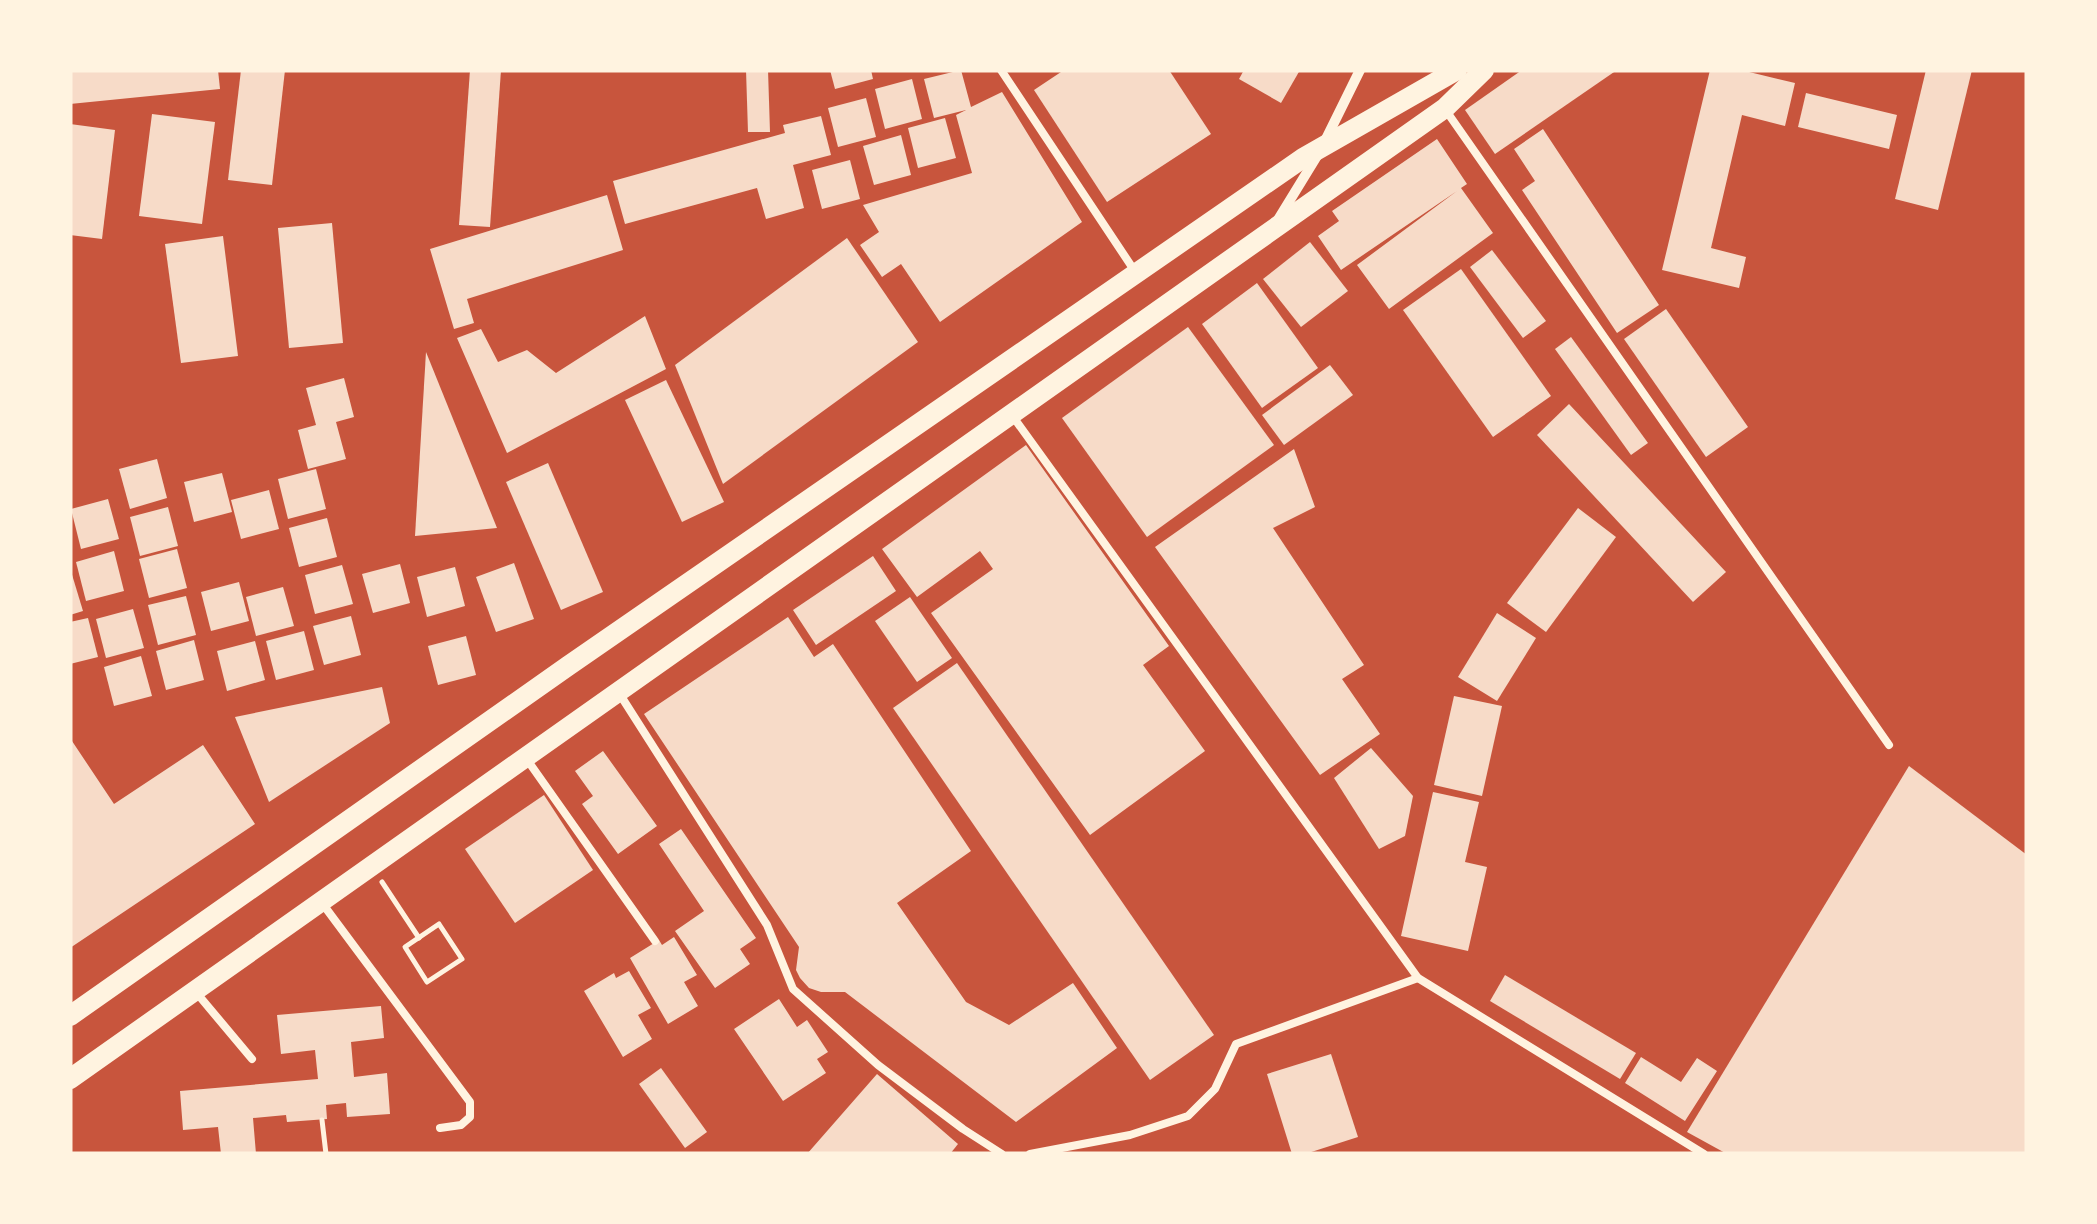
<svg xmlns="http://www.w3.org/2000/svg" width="2097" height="1224" font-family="Figtree,sans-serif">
<rect width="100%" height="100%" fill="#c8553d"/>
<g fill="#f7dbc8">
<polygon points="70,70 218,70 220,89 70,104"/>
<polygon points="241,70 285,70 272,185 228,180"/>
<polygon points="470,70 501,70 490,227 459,225"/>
<polygon points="746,70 768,70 770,132 748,132"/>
<polygon points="830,70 871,70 873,79 835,89"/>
<polygon points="961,70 971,107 1002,92 1082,222 940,322 901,264 882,277 860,245 879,232 863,205 972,173 956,115 966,110 934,118 924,79"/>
<polygon points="1064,70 1169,70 1211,134 1107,202 1034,90"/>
<polygon points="1244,70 1300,70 1281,103 1239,79"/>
<polygon points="1522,70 1617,70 1495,154 1465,110"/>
<polygon points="1710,70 1741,70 1795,83 1785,126 1742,115 1711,248 1746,257 1739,288 1662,270"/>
<polygon points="1926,70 1972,70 1938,210 1895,199"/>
<polygon points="912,79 922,119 885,129 875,89"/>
<polygon points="1806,93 1897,115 1889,149 1798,127"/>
<polygon points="866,98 876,137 838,147 828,108"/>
<polygon points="152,114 215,122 202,224 139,216"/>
<polygon points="821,116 831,155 793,165 804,208 766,219 757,188 625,224 613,181 785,133 783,125"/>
<polygon points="945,118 956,158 918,168 908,128"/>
<polygon points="70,124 115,130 102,239 70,235"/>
<polygon points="1543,129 1659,305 1617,333 1522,190 1535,181 1514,149"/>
<polygon points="901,135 911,175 874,185 863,146"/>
<polygon points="1437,139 1467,184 1461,188 1493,233 1389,309 1357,265 1457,191 1341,270 1318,236 1339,221 1332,211"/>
<polygon points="850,160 860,199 822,209 812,170"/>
<polygon points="607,195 623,250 467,299 474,323 454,329 430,249"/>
<polygon points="332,223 343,343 289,348 278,228"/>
<polygon points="223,236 238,356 181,363 165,244"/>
<polygon points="847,238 918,342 723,484 675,365"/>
<polygon points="1310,242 1348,291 1301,327 1263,279"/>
<polygon points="1492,250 1546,321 1523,338 1470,267"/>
<polygon points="1461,269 1551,396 1493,437 1403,310"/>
<polygon points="1257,283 1318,368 1262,408 1202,324"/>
<polygon points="1666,309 1748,427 1706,457 1624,339"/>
<polygon points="645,316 666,369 507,453 457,338 481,329 498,362 527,350 556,373"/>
<polygon points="1188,327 1274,445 1147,537 1062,418"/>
<polygon points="1571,337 1648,443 1631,455 1555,349"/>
<polygon points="426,352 497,528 415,536"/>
<polygon points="1330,365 1353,395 1284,445 1262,415"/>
<polygon points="344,378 354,417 336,422 346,459 308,469 298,430 316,425 306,388"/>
<polygon points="666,380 724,502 682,522 625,400"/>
<polygon points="1569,404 1726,572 1693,602 1537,435"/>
<polygon points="1026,445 1169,646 1143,665 1205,751 1090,835 931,613 993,569 980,551 917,597 882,549"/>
<polygon points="1294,449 1315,507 1273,528 1364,665 1342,679 1380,734 1320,775 1155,547"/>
<polygon points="157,459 167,498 130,509 119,469"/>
<polygon points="548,463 603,592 561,610 506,482"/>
<polygon points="316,469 326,509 288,519 278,479"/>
<polygon points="222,473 232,512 194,522 184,482"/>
<polygon points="269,490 279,529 241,539 231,500"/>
<polygon points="108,499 119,539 81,549 71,509"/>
<polygon points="168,507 178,546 140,556 130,517"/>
<polygon points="1578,508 1616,537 1546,632 1507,603"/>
<polygon points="327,518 337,557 299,567 289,528"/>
<polygon points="177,549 187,588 149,598 139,559"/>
<polygon points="114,551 124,591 86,601 76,562"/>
<polygon points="873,556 896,591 816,645 793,610"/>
<polygon points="514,563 534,619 496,632 476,577"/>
<polygon points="400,564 410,603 373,613 362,574"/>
<polygon points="342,565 353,604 315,614 305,575"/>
<polygon points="455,567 465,606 427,617 417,577"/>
<polygon points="70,568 83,611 70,615"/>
<polygon points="239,582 249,621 211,631 201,592"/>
<polygon points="283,587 294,626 256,636 246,597"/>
<polygon points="186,596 196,635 158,645 148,605"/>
<polygon points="910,597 952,658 917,682 875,621"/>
<polygon points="133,609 144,648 106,658 96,619"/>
<polygon points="1497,613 1536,638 1497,701 1458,677"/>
<polygon points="351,616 361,655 324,665 313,626"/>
<polygon points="788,617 814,657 833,644 971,851 897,903 966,1002 1009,1025 1073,983 1117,1048 1016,1122 845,992 821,992 809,988 800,978 796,970 799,947 644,714"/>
<polygon points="88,618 98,657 70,664 70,622"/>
<polygon points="304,631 314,670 276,680 266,641"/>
<polygon points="466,636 476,675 438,685 428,646"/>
<polygon points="194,640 204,680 166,690 156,651"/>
<polygon points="255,641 265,680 227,691 217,651"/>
<polygon points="141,656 152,696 114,706 104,667"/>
<polygon points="957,663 1214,1035 1150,1080 893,708"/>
<polygon points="382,687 390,723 269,802 235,717"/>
<polygon points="1454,696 1502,706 1482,796 1434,785"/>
<polygon points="70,738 114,804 203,745 255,824 70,948"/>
<polygon points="1371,748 1413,796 1405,836 1379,849 1334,778"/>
<polygon points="603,751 657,826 618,854 582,804 593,796 575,771"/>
<polygon points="1909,766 2027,855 2027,1154 1727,1154 1687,1132"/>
<polygon points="1433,792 1479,802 1465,862 1487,867 1468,951 1401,936"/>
<polygon points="544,795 593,870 515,923 465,849"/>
<polygon points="681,829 756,938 740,949 750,964 715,988 675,931 704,911 659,844"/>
<polygon points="674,937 697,975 684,982 698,1006 668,1024 630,958 659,940 662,945"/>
<polygon points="629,971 651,1008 638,1015 652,1039 623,1057 584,991 614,973 616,978"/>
<polygon points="1505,975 1636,1053 1620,1079 1490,1001"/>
<polygon points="779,999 797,1027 807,1020 828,1052 817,1059 826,1073 783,1101 734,1029"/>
<polygon points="381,1006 384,1038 351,1042 354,1077 387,1073 390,1114 347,1117 346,1103 326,1105 327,1119 287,1122 286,1115 253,1118 256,1154 221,1154 218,1127 183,1130 180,1091 318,1079 315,1050 281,1054 277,1015"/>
<polygon points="1331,1054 1358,1137 1305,1154 1292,1154 1267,1074"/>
<polygon points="1641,1057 1681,1082 1697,1058 1717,1071 1685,1121 1625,1083"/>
<polygon points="661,1068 707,1132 685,1148 639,1084"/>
<polygon points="877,1074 958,1144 950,1154 807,1154"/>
</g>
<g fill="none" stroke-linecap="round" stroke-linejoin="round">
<g stroke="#fff3e0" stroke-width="5">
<polyline points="382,882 419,938"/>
<polygon points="439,924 462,959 427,982 405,947"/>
<polyline points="322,1120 326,1154"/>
</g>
<g stroke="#fff3e0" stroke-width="8">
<polyline points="1001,70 1134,270"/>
<polyline points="1447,112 1889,745"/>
<polyline points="1014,418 1418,978 1704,1154"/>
<polyline points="619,693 767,925 793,989 878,1065 963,1129 1002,1154"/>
<polyline points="528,761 655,941"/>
<polyline points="322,903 470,1102 470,1117 461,1125 440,1128"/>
<polyline points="195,991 252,1059"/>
<polyline points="1030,1154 1130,1135 1188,1116 1215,1089 1236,1044 1418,978"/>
</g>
<g stroke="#fff3e0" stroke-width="10">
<polyline points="1325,141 1360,70"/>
<polyline points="1279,218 1317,156"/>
</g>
<g stroke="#fff3e0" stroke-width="20">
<polyline points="70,1016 568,666 1303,158 1457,70"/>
<polyline points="70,1079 1445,108 1484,70"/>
</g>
</g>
<rect width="2097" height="1224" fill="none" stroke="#fff3e0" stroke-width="145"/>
</svg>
